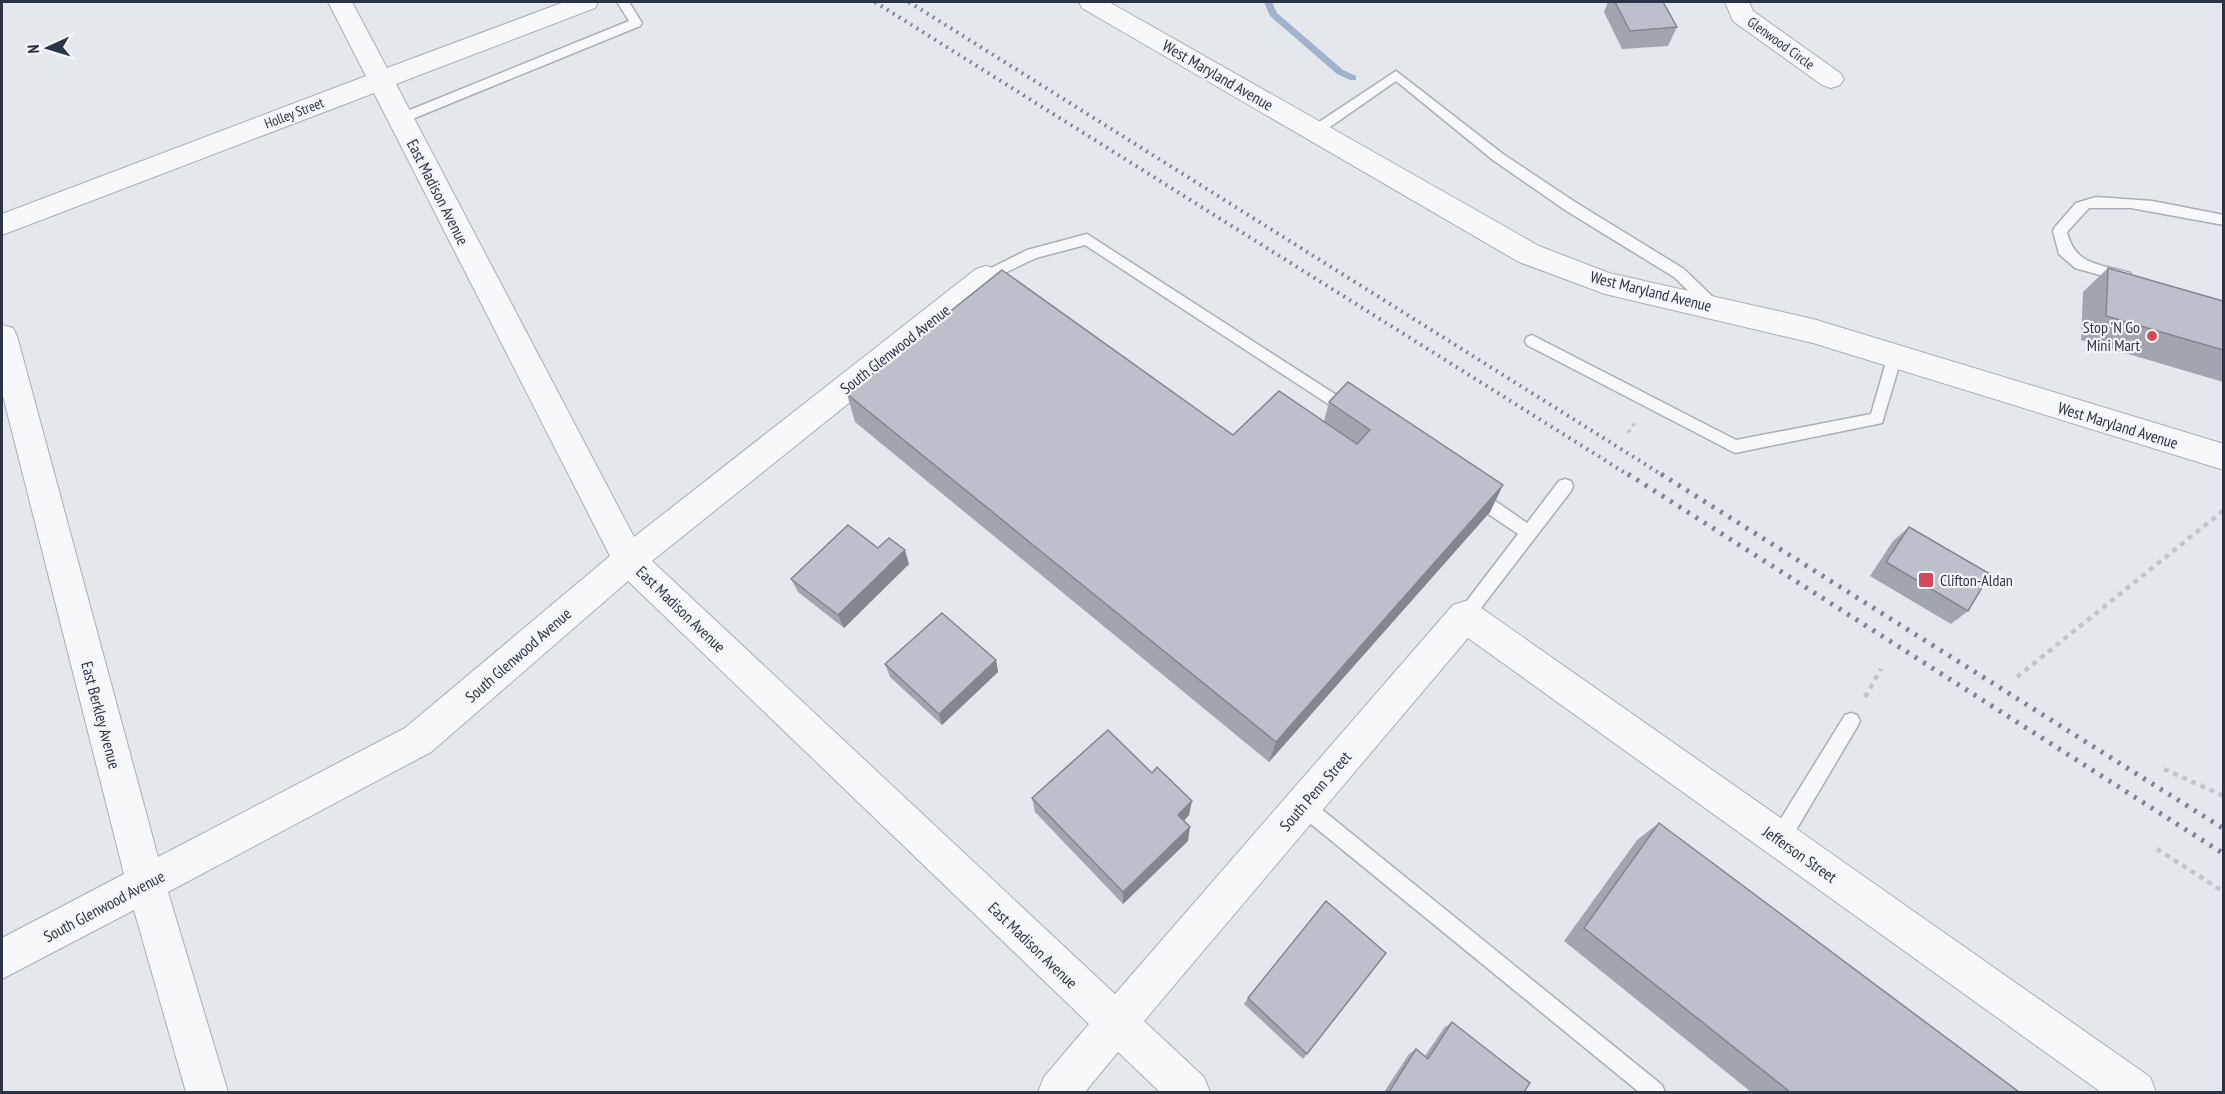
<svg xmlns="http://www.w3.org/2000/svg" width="2225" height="1094" font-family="'PT Sans Narrow',sans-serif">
<rect width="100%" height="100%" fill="#e4e7ec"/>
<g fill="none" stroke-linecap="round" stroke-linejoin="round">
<polygon fill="#9fb4cc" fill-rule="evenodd" points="1264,2 1272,2 1277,13 1343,70 1356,76 1356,80 1350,80 1337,74 1270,16"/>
<g stroke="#a9aeb7" stroke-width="3">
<g id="lane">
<polygon points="617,2 629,2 642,23 640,26 405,122 395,122 393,119 395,116 629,21"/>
<polygon points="1396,71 1503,154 1575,202 1684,269 1719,303 1721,307 1719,311 1709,311 1674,277 1565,210 1493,160 1396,81 1320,134 1310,134 1308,131 1310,128"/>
<path d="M2096 197 2152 201 2224 215V225L2131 208H2089L2067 232C2075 266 2101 264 2130 273L2132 277 2125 282 2075 268 2059 254 2053 231 2055 227 2076 203Z"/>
<polygon points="1087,234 1355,407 1358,411 1355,415 1350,417 1345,415 1085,245 1036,258 986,282 979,277 981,273 1027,250"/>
<polygon points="1532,335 1736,440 1871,414 1889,352 1899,352 1902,356 1882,423 1735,453 1527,345 1525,341 1527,337"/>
<polygon points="1565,479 1571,481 1573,486 1571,491 1471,621 1465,624 1459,621 1456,616 1459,611 1518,534 1469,501 1467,496 1469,491 1475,489 1481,491 1527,523 1559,481"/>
<polygon points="1851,713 1857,715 1860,721 1857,727 1786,847 1779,849 1772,847 1770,840 1772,833 1845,715"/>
<polygon points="1302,796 1309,799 1662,1085 1665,1092 1639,1092 1295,811 1293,805 1295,799"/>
</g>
</g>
<g stroke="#a9aeb7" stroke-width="2">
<g id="street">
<polygon points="328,2 352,2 387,68 564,2 598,2 595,8 396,84 634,537 976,269 986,266 996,269 1000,277 996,285 652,561 1115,994 1453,605 1465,601 1477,605 2150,1077 2156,1092 2101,1092 1468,638 1144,1021 1204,1077 1210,1092 1160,1092 1118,1052 1085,1092 1038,1092 1044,1077 1089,1024 628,581 431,752 168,892 228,1092 186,1092 134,910 2,979 2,938 124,874 2,392 2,325 13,328 17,336 158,857 405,728 610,556 374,93 2,235 2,214 366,76"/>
<polygon points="1079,2 1109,2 1539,246 1609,273 1813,319 2224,444 2224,470 1813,343 1605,294 1519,262 1082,8"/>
<polygon points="1725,2 1749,2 1753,11 1840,73 1844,79 1840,85 1831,88 1822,85 1733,21"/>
</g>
</g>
<polyline stroke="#c2c5cb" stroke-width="3" stroke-dasharray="4 4" stroke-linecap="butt" points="1628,433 1635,423"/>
<g stroke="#c2c5cb" stroke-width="4.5" stroke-dasharray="5 5" stroke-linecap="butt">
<polyline points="2017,677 2224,510"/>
<polyline points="1865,697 1881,669"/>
<polyline points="2164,769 2224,796"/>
<polyline points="2157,849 2224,892"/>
</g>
<use href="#lane" fill="#f7f8fa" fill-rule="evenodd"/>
<use href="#street" fill="#f7f8fa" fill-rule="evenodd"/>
<g stroke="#7d8696" stroke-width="4" stroke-dasharray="2 5" stroke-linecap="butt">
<polyline points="875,2 1630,476"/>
<polyline points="909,2 1664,476"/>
</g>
<g stroke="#7d8696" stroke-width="5" stroke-dasharray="3 7" stroke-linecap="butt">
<polyline points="1628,474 2224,854"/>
<polyline points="1661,474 2224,829"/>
</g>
</g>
<g fill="#a1a5ae">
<polygon points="1608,2 1663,2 1677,27 1668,46 1622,49 1604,12"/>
<polygon points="2108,268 2223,301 2223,382 2081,340 2083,292"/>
<polygon points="847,394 1233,435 1324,421 1329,402 1503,485 1490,512 1269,762 855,422"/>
<polygon points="1909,527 1968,611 1951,624 1870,576 1893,541"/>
<polygon points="878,548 909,564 844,628 798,592 791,579"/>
<polygon points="996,660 998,672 942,725 890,677 885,664"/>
<polygon points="1032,798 1189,815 1184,821 1188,841 1123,904 1035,812"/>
<polygon points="1659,823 2019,1092 1751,1092 1564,941 1637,840"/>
<polygon points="1248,998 1307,1054 1303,1059 1244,1004"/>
<polygon points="1452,1022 1524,1092 1384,1092 1409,1054 1416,1049 1425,1056 1444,1028"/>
</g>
<g fill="#83868d">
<polygon points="1503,485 1490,512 1269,762 1276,742"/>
<polygon points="905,550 909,564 844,628 838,615"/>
<polygon points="996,660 998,672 942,725 939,714"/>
<polygon points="1192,801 1189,815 1176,829 1178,815"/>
<polygon points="1190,827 1188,841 1123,904 1123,892"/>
</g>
<g fill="#bbc0ca" stroke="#83868d" stroke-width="1.5">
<polygon points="1615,2 1663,2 1677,27 1630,31"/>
<polygon points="2108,268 2223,301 2223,350 2106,316"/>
<polygon points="1002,270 1233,435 1279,391 1357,444 1370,430 1329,402 1348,382 1503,485 1276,742 847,394"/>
<polygon points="848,525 878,548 889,538 905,550 838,615 791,579"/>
<polygon points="1909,527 1990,574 1968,611 1886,562"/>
<polygon points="942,613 996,660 939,714 885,664"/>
<polygon points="1108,730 1152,773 1157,767 1192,801 1178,815 1190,827 1123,892 1032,798"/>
<polygon points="1659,823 2019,1092 1790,1092 1584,928"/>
<polygon points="1326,901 1386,953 1307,1054 1248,998"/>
<polygon points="1452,1022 1530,1083 1524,1092 1389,1092 1416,1049 1428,1059"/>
</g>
<g fill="#d1495b" stroke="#f4f6f9" stroke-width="2">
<circle cx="2152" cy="336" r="6"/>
<rect x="1918" y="572" width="16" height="16" rx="3"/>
</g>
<g text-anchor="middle" stroke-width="4.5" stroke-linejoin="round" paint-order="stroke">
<g font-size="14" fill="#2b3445" stroke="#f4f6f9">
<text transform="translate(1781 43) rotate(36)" y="5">Glenwood Circle</text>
<text transform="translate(294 113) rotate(-21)" y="5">Holley Street</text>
</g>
<g font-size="16" fill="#2b3445" stroke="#f4f6f9">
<text transform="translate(1218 75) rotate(30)" y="6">West Maryland Avenue</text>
<text transform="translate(438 192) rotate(63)" y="6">East Madison Avenue</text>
<text transform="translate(1651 291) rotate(14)" y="6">West Maryland Avenue</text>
<text transform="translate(895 349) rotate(-38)" y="6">South Glenwood Avenue</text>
<text transform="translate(2118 425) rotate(17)" y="6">West Maryland Avenue</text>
<text transform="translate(681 609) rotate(44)" y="6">East Madison Avenue</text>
<text transform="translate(518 655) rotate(-41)" y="6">South Glenwood Avenue</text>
<text transform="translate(101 715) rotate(75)" y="6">East Berkley Avenue</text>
<text transform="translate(1315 791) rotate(-49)" y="6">South Penn Street</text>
<text transform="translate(1800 854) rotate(35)" y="6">Jefferson Street</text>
<text transform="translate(104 906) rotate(-28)" y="6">South Glenwood Avenue</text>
<text transform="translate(1033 945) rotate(44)" y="6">East Madison Avenue</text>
</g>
<g font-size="16" fill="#2b3445" stroke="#f4f6f9" text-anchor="end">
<text x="2140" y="333">Stop 'N Go<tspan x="2140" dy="18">Mini Mart</tspan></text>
<text x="1940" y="586" text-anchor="start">Clifton-Aldan</text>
</g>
</g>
<rect width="2225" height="1094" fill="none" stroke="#2b3445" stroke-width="6"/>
<g transform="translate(48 48) rotate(266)" stroke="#f4f6f9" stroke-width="4.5" paint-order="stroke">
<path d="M0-4.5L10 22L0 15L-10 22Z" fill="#2b3445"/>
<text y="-9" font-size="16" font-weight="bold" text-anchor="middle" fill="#2b3445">N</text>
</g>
</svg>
